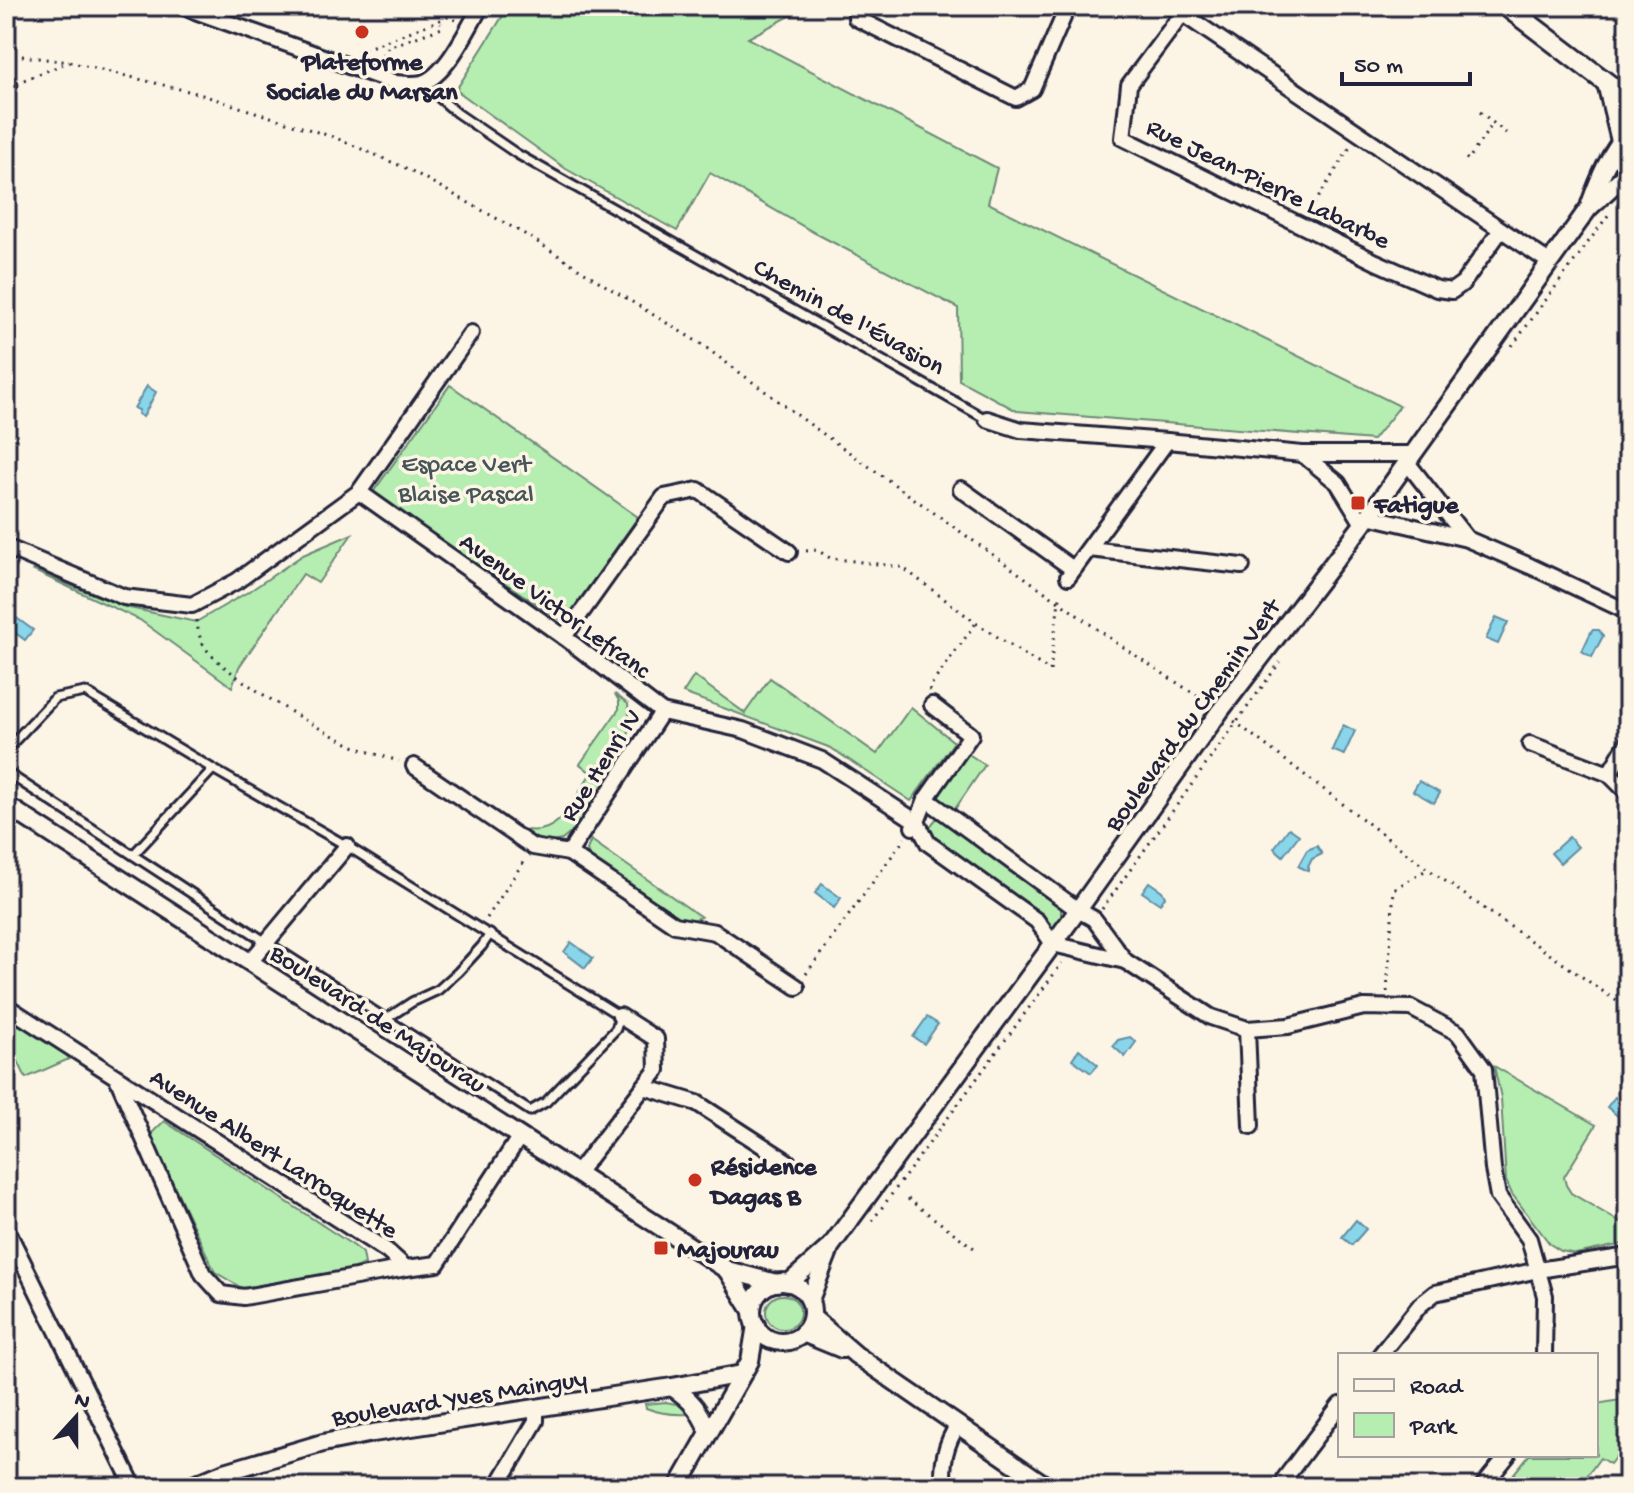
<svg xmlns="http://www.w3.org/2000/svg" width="1634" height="1493" font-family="'Gochi Hand',sans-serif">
<rect width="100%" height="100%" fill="#fcf5e5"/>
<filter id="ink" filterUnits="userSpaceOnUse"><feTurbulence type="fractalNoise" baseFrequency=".0125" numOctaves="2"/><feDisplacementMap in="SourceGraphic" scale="16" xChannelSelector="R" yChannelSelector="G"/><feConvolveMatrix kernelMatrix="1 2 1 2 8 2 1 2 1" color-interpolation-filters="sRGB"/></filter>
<g filter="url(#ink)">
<g fill="#b6eeb1" stroke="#6c8876" stroke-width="2">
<polygon points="509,6 809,6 748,38 997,168 988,203 1400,406 1373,440 1017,411 959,380 958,308 815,233 710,173 677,231 566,169 456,90"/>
<polygon points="450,385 638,517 564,622 371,495"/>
<polygon points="352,534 318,583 303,574 239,667 232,687 140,620 32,570 125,607 196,622 253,589 303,555"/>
<polygon points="694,676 745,713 770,678 877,754 911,707 954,742 911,801 831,748 683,693"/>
<path d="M615 694 628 704 630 723 625 757 578 827 562 840 551 842H538L522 829C560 839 573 800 591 773L580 764 619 709V701Z"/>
<polygon points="967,753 985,765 955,809 936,799 942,787"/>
<path d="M937 818 1061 906V917L1052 929 1047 927 1042 917 930 835C928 827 932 824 937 818Z"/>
<polygon points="591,840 701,917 691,921 669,914 590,860 587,850"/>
<polygon points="6,1012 66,1051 69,1059 26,1078 6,1036"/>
<polygon points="1494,1066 1596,1125 1564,1177 1566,1185 1571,1193 1628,1227 1628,1243 1576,1254 1561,1251 1550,1244 1512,1194 1506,1181 1501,1098"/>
<polygon points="164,1121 354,1246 363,1253 365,1264 349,1270 242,1288 215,1272 150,1135"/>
<circle cx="783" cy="1312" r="17"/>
<polygon points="1620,1400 1628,1406 1628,1441 1610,1464 1600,1458 1579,1487 1554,1487 1551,1484 1548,1487 1503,1487 1529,1455 1596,1455 1596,1404"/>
<path d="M666 1402 681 1405 691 1411V1414C675 1415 661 1414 646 1408L645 1404Z"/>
</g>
<g fill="#89d5e9" stroke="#608da3" stroke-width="2">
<polygon points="147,386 156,392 143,417 138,414 139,410 134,408"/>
<polygon points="11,614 33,630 25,640 6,626 6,621"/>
<polygon points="1496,617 1508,622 1498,644 1486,639"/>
<polygon points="1592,630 1599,630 1603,636 1592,657 1582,651"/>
<polygon points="1343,725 1355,731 1344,755 1332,750"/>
<polygon points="1419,781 1440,793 1434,803 1413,791"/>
<polygon points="1289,828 1299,835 1283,856 1274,848"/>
<polygon points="1569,837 1578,847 1560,863 1551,853"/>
<polygon points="1317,846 1322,854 1312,859 1308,867 1309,868 1308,871 1298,866 1307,850"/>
<polygon points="1149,882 1162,891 1165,897 1160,904 1142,892"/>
<polygon points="822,884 841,898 834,908 815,893"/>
<polygon points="571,942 593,958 585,968 564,952"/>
<polygon points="927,1017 938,1024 924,1044 913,1037"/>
<polygon points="1130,1037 1136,1042 1125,1057 1113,1046 1118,1040"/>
<polygon points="1079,1049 1098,1065 1091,1073 1072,1059"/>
<polygon points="1615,1097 1628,1109 1628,1121 1626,1123 1607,1107"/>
<polygon points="1356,1220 1366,1229 1352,1245 1342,1237"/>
</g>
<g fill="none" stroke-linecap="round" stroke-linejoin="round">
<g stroke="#22223b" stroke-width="13">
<g id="service">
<polyline points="6,83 13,85"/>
<polyline points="422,83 457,113 517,154 986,419"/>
<polyline points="6,750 55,698 85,692 213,769 347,846 620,1016 616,1029 546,1102 530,1111 266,942 6,772"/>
<polyline points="133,855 213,769"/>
<polyline points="386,1019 412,1002 438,990 458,972 482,946 490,934"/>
</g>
</g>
<g stroke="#22223b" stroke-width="20">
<g id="minor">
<path d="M181 6 396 83C405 84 414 85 422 83 447 75 468 28 481 6"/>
<polyline points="857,6 856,18 1016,98 1032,89 1068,6"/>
<polyline points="1171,6 1549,262"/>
<polyline points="1182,14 1129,85 1123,138 1376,262 1437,289 1452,291 1463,283 1501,230"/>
<polyline points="987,419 1021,430 1167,441 1302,454 1411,454"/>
<polyline points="1302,454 1338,483 1363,524"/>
<polyline points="1406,461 1467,539"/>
<polyline points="961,489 1073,569"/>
<polyline points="359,492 471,333"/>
<polyline points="1368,516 1467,539 1530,566 1628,612"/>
<polyline points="6,547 124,597 192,605 237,581 359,492 564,637 662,712 743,730 822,760 917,822 913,827"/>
<polyline points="1089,549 1242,566"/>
<polyline points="1068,577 1167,441"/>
<polyline points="564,637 664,497 698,490 789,552"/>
<polyline points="932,705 971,735 926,799 917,822 928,843 1037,921 1053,944 1125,961 1211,1017 1247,1029 1288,1026 1364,1007 1411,1008 1458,1033 1484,1069 1493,1169 1498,1196 1529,1239 1545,1296 1544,1355"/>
<polyline points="1530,744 1609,774 1628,742"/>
<polyline points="414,766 533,847 569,853 662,712"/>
<polyline points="1609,774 1628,793"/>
<polyline points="926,799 1078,910 1094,919 1125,961"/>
<polyline points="569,853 675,925 715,932 797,987"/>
<polyline points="250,962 347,846"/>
<polyline points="6,1006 387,1251 406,1268 437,1264 520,1136"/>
<polyline points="1247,1029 1251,1126"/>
<polyline points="117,1078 203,1274 221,1294 244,1297 406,1268"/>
<polyline points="644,1087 697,1103 788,1162"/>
<polyline points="577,1173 657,1070 656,1039 620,1016"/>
<polyline points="6,1228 134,1487"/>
<polyline points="1380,1355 1420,1305 1435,1293 1538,1270 1628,1256"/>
<polyline points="497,1487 536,1421 536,1408"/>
<path d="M944 1487C941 1464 945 1444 958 1425"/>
<polyline points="1284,1487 1285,1478 1340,1405"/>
<polyline points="1482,1487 1508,1455"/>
</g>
</g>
<g stroke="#22223b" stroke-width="22">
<g id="tertiary">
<polyline points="1606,83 1620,141"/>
<path d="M1590 204C1599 179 1610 152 1628 133"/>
<polyline points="6,805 727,1270 776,1283"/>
<polyline points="727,1270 752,1311"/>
<circle cx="782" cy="1312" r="30"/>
<polyline points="789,1283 831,1246 1078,910 1220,711 1363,524 1588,209 1628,172"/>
<polyline points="810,1300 829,1251"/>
<polyline points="812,1317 856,1355 1048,1487"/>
<polyline points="803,1333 842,1349"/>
<path d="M672 1387C693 1401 699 1410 709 1432"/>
<polyline points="189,1487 225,1472 323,1443 373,1433 672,1387 742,1374"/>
<polyline points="678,1487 750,1361 756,1325"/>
</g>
</g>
<g stroke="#22223b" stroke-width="24">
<polyline id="secondary" points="1506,6 1628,99"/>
</g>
<g stroke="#22223b" stroke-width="3" stroke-dasharray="2 6" stroke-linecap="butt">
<polyline points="357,52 448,17 458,21"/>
<polyline points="6,54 69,62 196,93 336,138 410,170 528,236 611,289 701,344 808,423 1118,644 1208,703"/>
<polyline points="378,62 388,47 442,28 441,23"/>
<polyline points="24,80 69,62"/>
<polyline points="1480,112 1506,133"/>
<polyline points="1466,158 1468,160 1493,123"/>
<polyline points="1310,211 1350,147"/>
<polyline points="1512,346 1609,214"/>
<polyline points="806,551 817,550 830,558 902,567 976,623 1050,671 1059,601 1062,592"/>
<path d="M196 620C198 628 199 637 203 644 217 672 326 734 358 748 371 753 385 757 399 761"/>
<polyline points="930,691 929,688 976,623"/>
<polyline points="1234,721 1428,869 1628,1009"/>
<polyline points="1102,909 1280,662"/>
<polyline points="487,918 524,861"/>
<polyline points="806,974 905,838"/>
<polyline points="1387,992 1394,889 1428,869"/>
<polyline points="908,1199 978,1251"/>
<polyline points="872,1221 1062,963"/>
</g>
<use href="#service" stroke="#fcf5e5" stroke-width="7"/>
<use href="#minor" stroke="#fcf5e5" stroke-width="14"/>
<use href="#tertiary" stroke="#fcf5e5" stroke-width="16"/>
<use href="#secondary" stroke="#fcf5e5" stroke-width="18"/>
</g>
</g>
<g fill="#c8321e" stroke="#fcf5e5" stroke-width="3">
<circle cx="362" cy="32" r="8"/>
<rect x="1350" y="495" width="16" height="16" rx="4"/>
<circle cx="695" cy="1180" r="8"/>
<rect x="653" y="1240" width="16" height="16" rx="4"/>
</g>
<g text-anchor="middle" stroke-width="7" stroke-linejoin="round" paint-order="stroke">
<g font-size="26" font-weight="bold" fill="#22223b" stroke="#fcf5e5" text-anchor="start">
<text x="362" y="69" text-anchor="middle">Plateforme<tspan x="362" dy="30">Sociale du Marsan</tspan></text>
<text x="1374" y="512">Fatigue</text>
<text x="711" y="1174">Résidence<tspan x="711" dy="30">Dagas B</tspan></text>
<text x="677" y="1257">Majourau</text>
</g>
<g font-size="26" fill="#22223b" stroke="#fcf5e5">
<text transform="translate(1269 182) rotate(26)" y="9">Rue Jean-Pierre Labarbe</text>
<text transform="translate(850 315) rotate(29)" y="9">Chemin de l'Évasion</text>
<text transform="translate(556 604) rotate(36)" y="9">Avenue Victor Lefranc</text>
<text transform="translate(1191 714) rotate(-54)" y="9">Boulevard du Chemin Vert</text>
<text transform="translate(599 764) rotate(-57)" y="9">Rue Henri IV</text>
<text transform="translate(379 1017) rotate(33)" y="9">Boulevard de Majourau</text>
<text transform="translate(275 1152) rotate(33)" y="9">Avenue Albert Larroquette</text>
<text transform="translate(459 1396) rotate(-9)" y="9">Boulevard Yves Mainguy</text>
</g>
<g font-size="26" fill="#475558" stroke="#fcf5e5">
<text x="466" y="471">Espace Vert<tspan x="466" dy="30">Blaise Pascal</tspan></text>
</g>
</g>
<rect width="1634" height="1493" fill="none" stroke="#fcf5e5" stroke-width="32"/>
<rect x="16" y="16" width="1602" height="1461" fill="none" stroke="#22223b" stroke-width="3" filter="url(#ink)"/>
<rect x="1338" y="1353" width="260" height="104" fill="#fcf5e5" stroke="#a5a1a1" stroke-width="2"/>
<rect x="1354" y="1379" width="40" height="12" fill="#fcf5e5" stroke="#a5a1a1" stroke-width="2"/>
<text x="1410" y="1393" font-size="24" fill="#22223b">Road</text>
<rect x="1354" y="1413" width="40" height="24" fill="#b6eeb1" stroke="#a5a1a1" stroke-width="2"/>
<text x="1410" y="1433" font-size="24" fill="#22223b">Park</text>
<g transform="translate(76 1417) rotate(21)" stroke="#fcf5e5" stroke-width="6" paint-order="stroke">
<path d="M0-6L14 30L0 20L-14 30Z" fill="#22223b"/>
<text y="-12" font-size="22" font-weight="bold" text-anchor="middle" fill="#22223b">N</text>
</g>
<path d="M1342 72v12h128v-12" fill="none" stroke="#22223b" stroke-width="4"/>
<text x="1354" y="72" font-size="24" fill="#22223b" stroke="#fcf5e5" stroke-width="6" paint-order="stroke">50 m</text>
</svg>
